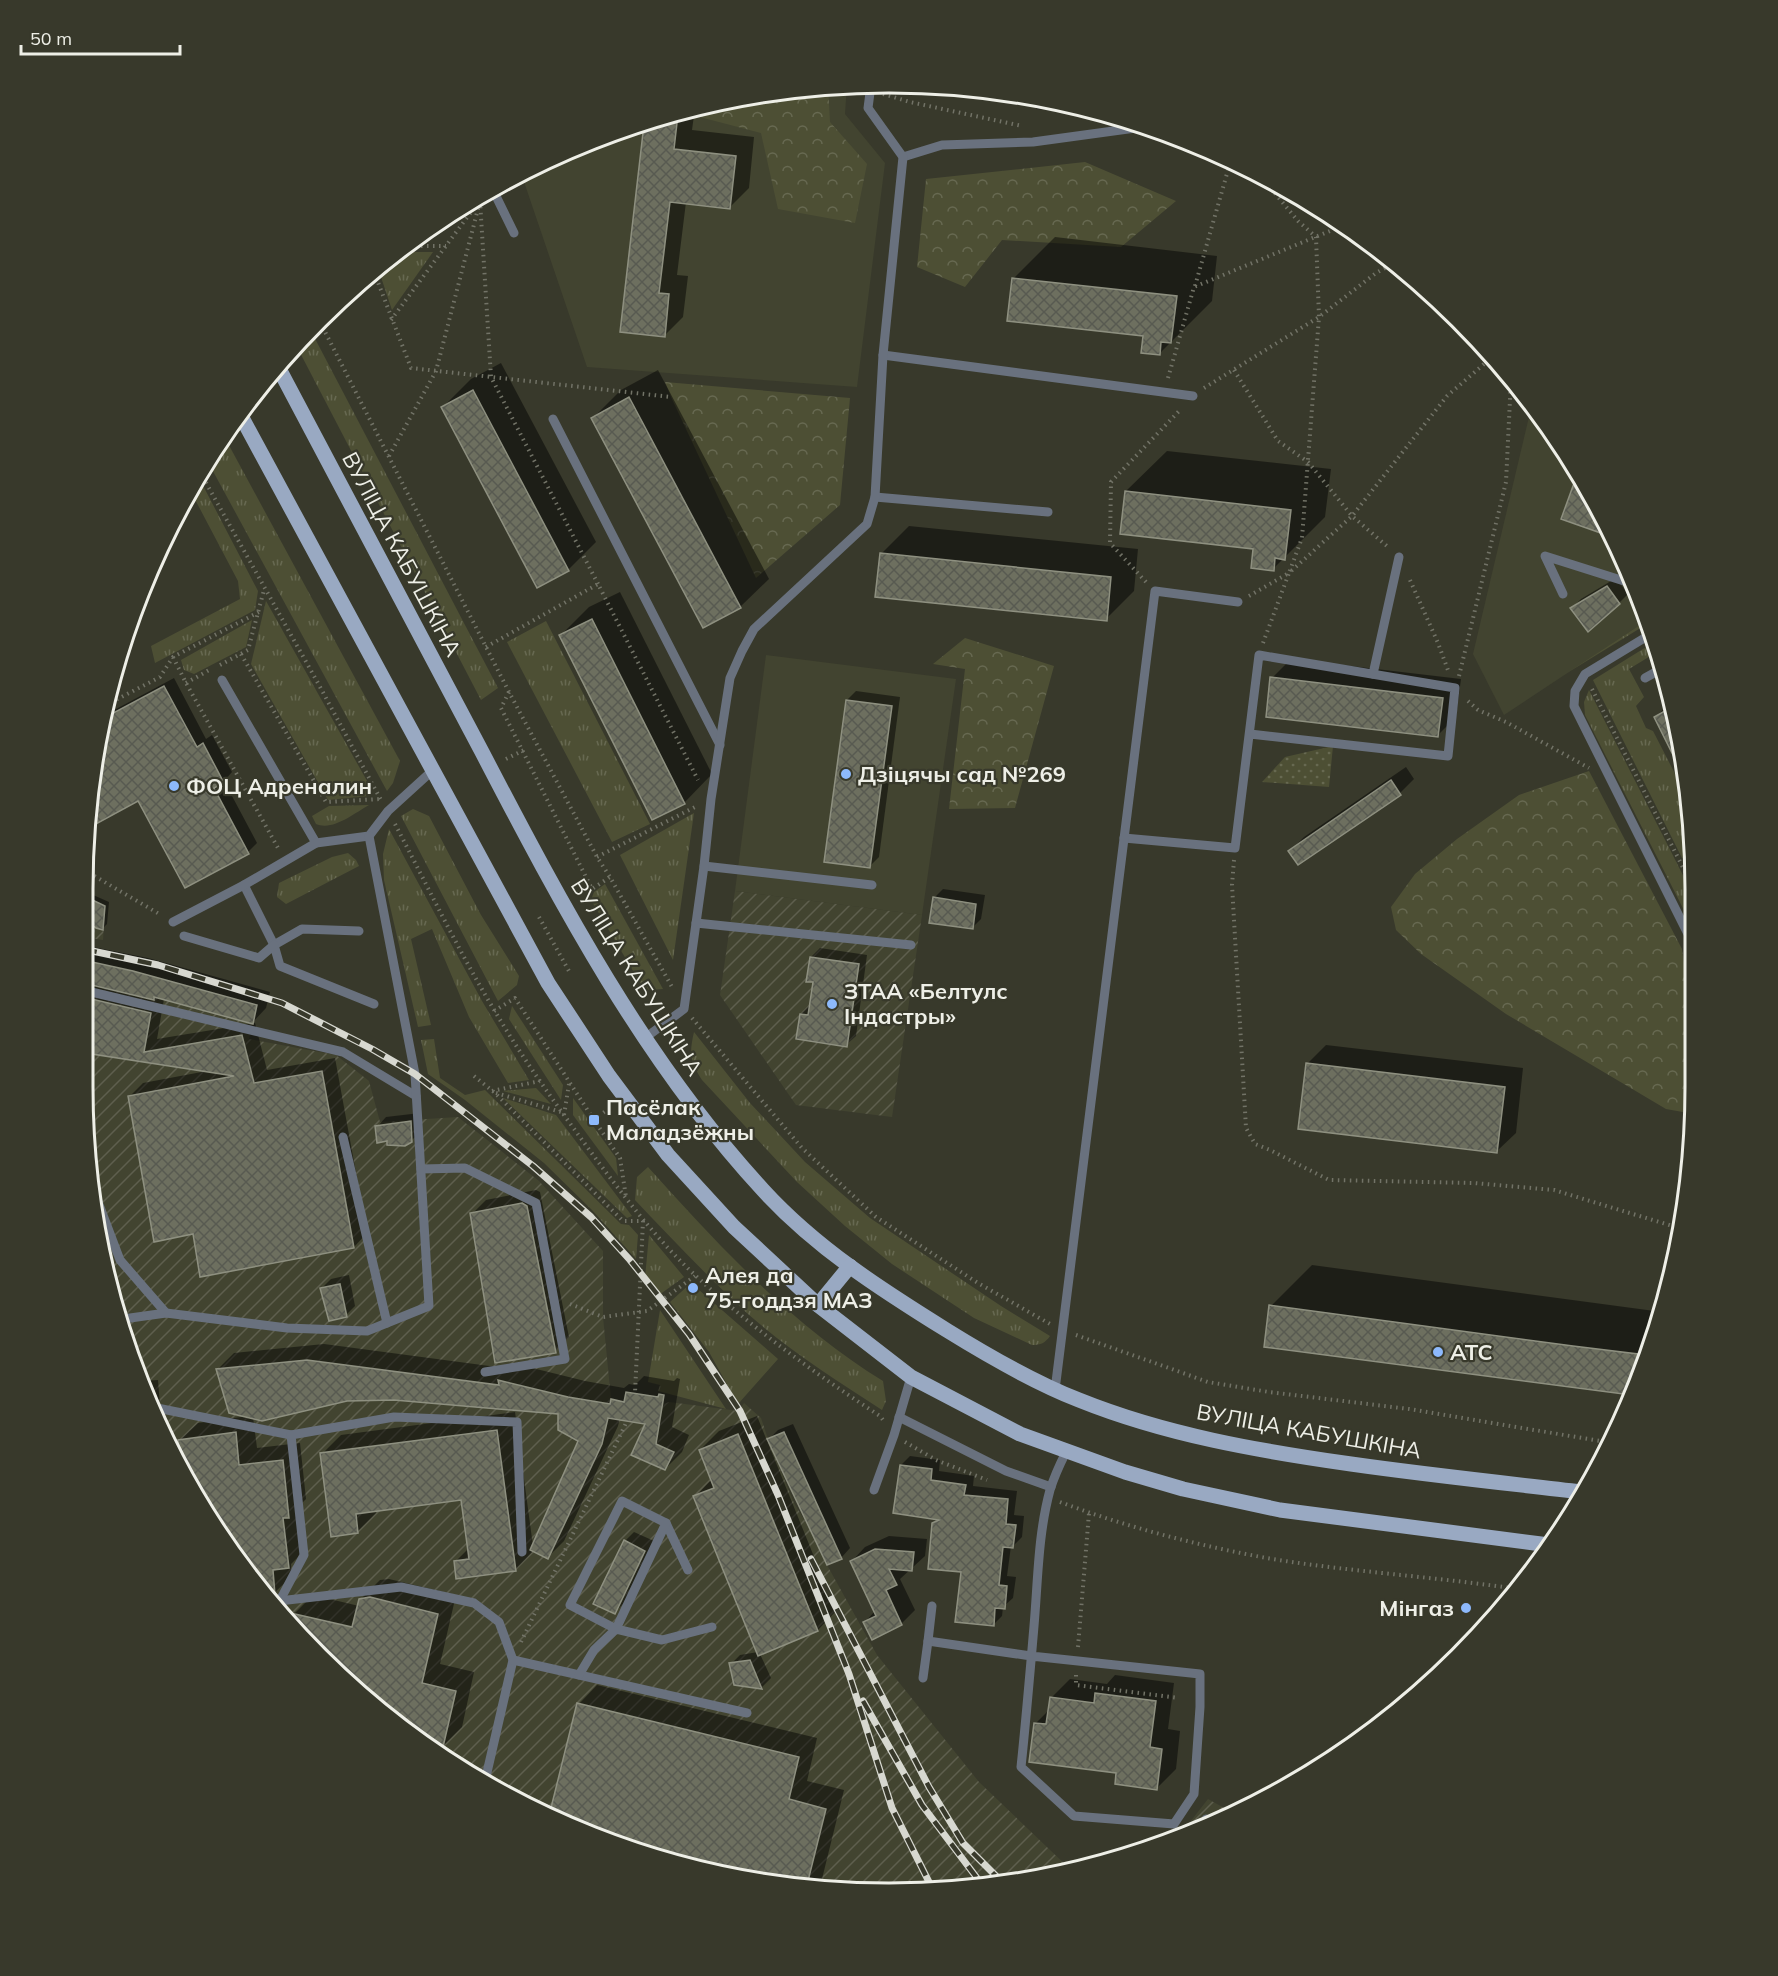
<svg xmlns="http://www.w3.org/2000/svg" width="1778" height="1976" font-family="Mulish,sans-serif">
<defs>
<pattern id="industrial-furrows" width="10" height="10" patternUnits="userSpaceOnUse" patternTransform="scale(1.5)"><rect width="10" height="10" fill="#424430"/><path d="M-1 1l2-2M0 10L10 0M9 11l2-2" fill="none" stroke="#5e5f4e"/></pattern>
<pattern id="grass-tufts" width="24" height="20" patternUnits="userSpaceOnUse" patternTransform="scale(1.5)"><rect width="24" height="20" fill="#4d4f34"/><path d="M3 7l-1-3M5 7V3M7 7l1-3M15 17l-1-3M17 17v-4M19 17l1-3" fill="none" stroke="#676951"/></pattern>
<pattern id="forest-crowns" width="20" height="18" patternUnits="userSpaceOnUse" patternTransform="scale(1.5)"><rect width="20" height="18" fill="#4d4f34"/><path d="M2 6a3 3 0 1 1 6 0M12 15a3 3 0 1 1 6 0" fill="none" stroke="#676951"/></pattern>
<pattern id="park-dots" width="8" height="8" patternUnits="userSpaceOnUse" patternTransform="scale(1.5)"><rect width="8" height="8" fill="#4d4f34"/><path d="M2 2h.1M6 6h.1" fill="none" stroke="#676951" stroke-width="1.8" stroke-linecap="round"/></pattern>
<pattern id="building-cross-hatch" width="8" height="8" patternUnits="userSpaceOnUse" patternTransform="scale(1.5)"><rect width="8" height="8" fill="#6d6f5f"/><path d="M0 0l8 8M0 8l8-8" fill="none" stroke="#585a51"/></pattern>
</defs>
<rect width="100%" height="100%" fill="#38392b"/>
<g fill="#424430">
<polygon points="837,84 847,85 845,114 885,163 857,387 587,367 521,173 533,166 681,110"/>
<polygon points="1532,404 1612,533 1646,621 1504,715 1473,654"/>
<polygon points="766,655 956,679 922,915 735,891"/>
</g>
<g fill="url(#industrial-furrows)">
<polygon points="735,891 922,915 892,1117 796,1105 720,995"/>
<polygon points="84,896 105,906 103,940 84,937"/>
<polygon points="83,960 133,971 257,1005 249,1039 336,1055 369,1081 380,1122 458,1117 539,1181 603,1251 603,1317 611,1399 624,1402 626,1392 664,1398 663,1404 669,1402 739,1411 744,1403 761,1418 768,1439 794,1503 807,1524 827,1565 877,1655 979,1782 1071,1870 889,1893 731,1878 533,1810 398,1727 249,1578 166,1443 98,1245 83,1087"/>
<polygon points="1208,1799 1235,1814 1180,1835"/>
</g>
<g fill="url(#grass-tufts)">
<polygon points="395,252 433,252 392,310 378,268"/>
<polygon points="311,331 498,688 481,700 296,345"/>
<polygon points="225,438 400,761 393,783 387,791 208,462"/>
<polygon points="198,476 258,591 255,610 155,663 151,646 240,599 238,581 189,488"/>
<polygon points="266,601 371,788 369,796 328,800 251,664"/>
<polygon points="252,620 246,647 194,674 184,670 181,660"/>
<polygon points="546,621 650,824 612,842 507,642"/>
<polygon points="1646,621 1647,624 1567,673"/>
<polygon points="1651,644 1655,646 1657,652 1629,669 1644,697 1636,706 1646,728 1653,731 1688,799 1694,835 1692,837 1694,840 1694,857 1689,860 1682,858 1593,680"/>
<polygon points="1589,690 1694,897 1694,930 1585,715 1584,702"/>
<path d="M369 805C353 814 333 831 316 824L312 816 329 806Z"/>
<polygon points="413,809 429,816 481,915 519,976 517,985 498,1001 401,816"/>
<polygon points="694,813 673,960 620,855"/>
<polygon points="389,829 482,1001 529,1080 508,1083 469,1017 432,929 411,939 431,1025 418,1027 384,880 383,854"/>
<polygon points="348,853 356,860 359,866 286,904 277,897 279,883 332,857"/>
<polygon points="605,884 663,989 649,990 642,986 591,900 594,892"/>
<polygon points="512,1006 563,1085 561,1100 509,1019"/>
<path d="M694 1032 750 1103 805 1162 870 1218 1001 1306 1050 1336C1045 1343 1041 1345 1032 1345L974 1318 892 1264 845 1226 797 1182 702 1080C690 1061 689 1054 694 1032Z"/>
<polygon points="434,1039 440,1078 465,1095 485,1090 621,1224 629,1225 638,1235 636,1259 592,1210 544,1163 465,1100 428,1074 421,1040"/>
<polygon points="536,1088 551,1104 503,1091"/>
<polygon points="503,1098 556,1115 632,1216 627,1218"/>
<polygon points="573,1098 616,1158 618,1176 573,1115"/>
<path d="M648 1167C719 1246 792 1325 883 1381L886 1401 882 1410C836 1380 789 1350 748 1314 709 1278 672 1239 635 1200L637 1177Z"/>
<polygon points="649,1235 684,1277 659,1295 645,1278"/>
<polygon points="691,1283 778,1359 738,1404 709,1352 670,1302"/>
<polygon points="660,1310 726,1409 658,1391 660,1385 648,1382"/>
</g>
<g fill="url(#forest-crowns)">
<polygon points="828,86 830,122 867,164 855,223 778,209 761,133 677,111"/>
<polygon points="1085,162 1176,201 1121,247 1002,240 965,287 917,267 926,179"/>
<polygon points="665,382 850,398 840,505 756,578 671,397"/>
<polygon points="965,638 1054,666 1015,808 949,809 965,669 933,664"/>
<polygon points="1589,771 1682,949 1694,1036 1694,1114 1666,1109 1506,1014 1421,954 1396,930 1391,907 1415,874 1457,839 1519,795"/>
</g>
<polygon fill="url(#park-dots)" points="1333,746 1329,787 1262,782 1285,757"/>
<g fill="#0007">
<polygon points="1037,99 1060,105 1054,111 1036,109"/>
<polygon points="695,108 692,130 754,137 749,188 730,207 686,202 677,275 688,276 683,317 664,336 621,331 646,123 681,110"/>
<polygon points="1055,237 1217,256 1212,301 1159,354 1145,335 1014,278"/>
<polygon points="501,363 596,542 568,570 443,407 471,379"/>
<polygon points="658,370 769,579 740,607 593,418 621,390"/>
<polygon points="1167,451 1331,469 1325,517 1273,569 1255,548 1126,491"/>
<polygon points="909,526 1138,549 1134,591 1106,619 881,554"/>
<polygon points="1616,578 1628,594 1619,603 1572,608 1581,599"/>
<polygon points="620,592 712,774 684,803 561,635 589,607"/>
<polygon points="1291,659 1461,679 1456,717 1437,736 1272,678"/>
<polygon points="174,678 206,739 212,735 232,772 224,781 257,843 248,852 139,799 85,828 98,732 103,716"/>
<polygon points="856,691 900,697 879,857 870,866 847,700"/>
<polygon points="1672,702 1683,770 1655,717"/>
<polygon points="1406,767 1414,779 1400,793 1290,851 1304,837"/>
<polygon points="943,889 985,895 981,919 972,928 934,898"/>
<polygon points="84,891 109,902 107,924 103,928 84,922"/>
<polygon points="83,945 148,958 270,992 266,1008 253,1022 164,999 157,1039 255,1023 267,1070 335,1058 367,1233 354,1247 194,1233 129,1097 143,1083 207,1071 83,1044"/>
<polygon points="820,948 867,955 856,1036 846,1045 801,1014 810,1005 815,981 811,957"/>
<polygon points="1326,1045 1523,1068 1516,1133 1497,1151 1307,1064"/>
<polygon points="420,1113 421,1131 411,1141 388,1139 377,1127 386,1117"/>
<polygon points="536,1190 540,1192 569,1337 555,1351 472,1214 486,1200"/>
<polygon points="1312,1265 1662,1312 1631,1394 1271,1306"/>
<polygon points="349,1275 355,1306 346,1315 322,1288 331,1279"/>
<polygon points="324,1344 511,1369 516,1364 585,1381 624,1388 629,1384 635,1385 644,1376 674,1381 677,1378 680,1379 672,1427 689,1435 682,1452 665,1469 647,1423 620,1418 618,1426 564,1541 547,1558 534,1550 515,1570 455,1562 469,1548 462,1499 376,1510 376,1513 357,1532 322,1454 341,1435 515,1412 533,1546 579,1441 560,1413 394,1398 347,1400 253,1417 257,1448 300,1443 306,1499 301,1504 306,1549 291,1564 292,1576 273,1594 274,1603 249,1578 180,1440 198,1423 248,1416 218,1369 234,1353"/>
<polygon points="158,1380 161,1419 158,1422 144,1381"/>
<polygon points="757,1416 767,1441 778,1430 793,1424 850,1548 841,1558 770,1442 768,1443 836,1611 818,1630 760,1654 771,1678 762,1687 735,1683 731,1664 740,1655 758,1652 695,1497 712,1479 700,1450 719,1431"/>
<polygon points="910,1456 940,1460 939,1471 974,1476 973,1486 1017,1491 1014,1515 1024,1516 1022,1537 1013,1546 1011,1546 1007,1576 1016,1577 1013,1598 1003,1607 1002,1616 993,1625 933,1524 939,1518 901,1465"/>
<polygon points="634,1532 654,1541 624,1603 615,1612 625,1541"/>
<polygon points="889,1536 927,1539 925,1556 900,1579 915,1610 901,1624 872,1638 865,1622 875,1611 852,1561 865,1547"/>
<polygon points="389,1579 456,1595 440,1664 474,1672 462,1727 443,1746 294,1614 313,1595 359,1606 361,1599 380,1580"/>
<polygon points="1115,1675 1174,1683 1168,1729 1180,1731 1176,1769 1157,1788 1118,1772 1036,1723 1050,1709 1051,1698 1070,1679 1107,1684"/>
<polygon points="597,1685 817,1738 807,1781 844,1790 820,1887 731,1878 551,1817 579,1704"/>
</g>
<g fill="url(#building-cross-hatch)" stroke="#8e9080" stroke-width="1.5">
<polygon points="652,120 677,123 674,149 736,156 730,209 670,202 659,293 669,294 665,337 620,332 644,124"/>
<polygon points="1012,278 1177,296 1171,343 1161,342 1160,355 1141,353 1143,336 1007,321"/>
<polygon points="473,390 569,571 537,588 441,407"/>
<polygon points="629,397 741,608 703,628 591,418"/>
<polygon points="1577,475 1612,533 1615,538 1561,519"/>
<polygon points="1125,491 1291,510 1285,560 1275,558 1274,571 1251,568 1253,549 1120,534"/>
<polygon points="880,553 1111,577 1107,621 875,597"/>
<polygon points="1607,586 1620,604 1588,632 1570,608"/>
<polygon points="592,619 685,804 652,820 559,635"/>
<polygon points="1270,677 1443,698 1438,737 1266,717"/>
<polygon points="164,686 197,747 203,743 224,783 214,788 249,854 185,888 138,801 85,830 95,754 104,750 97,738 102,719"/>
<polygon points="846,700 892,706 870,868 824,862"/>
<polygon points="1672,707 1682,764 1678,765 1654,717"/>
<polygon points="1391,780 1401,795 1298,865 1288,851"/>
<polygon points="84,896 105,906 103,930 96,928 92,925 84,923"/>
<polygon points="933,897 976,904 973,929 929,923"/>
<polygon points="810,957 859,964 847,1047 796,1039 800,1014 808,1015 813,982 806,982"/>
<polygon points="83,960 133,971 257,1005 253,1024 154,997 154,1000 83,983"/>
<polygon points="83,997 151,1013 144,1052 242,1035 254,1083 322,1071 354,1248 200,1277 193,1234 154,1242 128,1096 234,1076 92,1054 93,1048 83,1046"/>
<polygon points="1306,1063 1505,1087 1497,1153 1298,1129"/>
<polygon points="411,1121 412,1142 405,1146 387,1145 387,1141 377,1143 375,1126"/>
<polygon points="522,1203 527,1206 556,1353 495,1363 470,1213"/>
<polygon points="340,1284 347,1317 329,1321 320,1288"/>
<polygon points="1269,1305 1573,1346 1646,1355 1631,1395 1264,1347"/>
<polygon points="307,1360 499,1385 498,1380 568,1397 610,1404 611,1399 624,1402 626,1392 658,1397 659,1394 664,1395 656,1444 674,1452 665,1470 631,1455 645,1424 608,1418 602,1444 548,1559 530,1550 578,1441 558,1430 558,1414 394,1400 347,1401 262,1421 229,1413 216,1369"/>
<polygon points="497,1430 516,1571 456,1579 454,1561 469,1559 461,1500 356,1514 358,1533 331,1537 320,1453"/>
<polygon points="236,1432 239,1465 283,1460 289,1518 283,1518 289,1568 273,1570 275,1595 272,1601 249,1578 181,1469 178,1440"/>
<polygon points="784,1432 842,1559 827,1565 767,1439"/>
<polygon points="738,1434 818,1631 758,1656 693,1496 714,1488 699,1450"/>
<polygon points="900,1465 932,1469 931,1480 966,1485 964,1495 1008,1499 1006,1524 1016,1525 1013,1548 1003,1547 999,1585 1007,1586 1005,1609 995,1608 994,1626 955,1622 961,1572 928,1569 932,1523 939,1520 893,1513"/>
<polygon points="624,1540 645,1551 615,1614 593,1604"/>
<polygon points="875,1549 914,1552 912,1571 889,1569 897,1585 886,1590 902,1625 872,1640 863,1622 876,1616 850,1561"/>
<polygon points="370,1597 438,1614 422,1683 456,1691 443,1747 424,1743 398,1727 282,1611 352,1627 359,1599"/>
<polygon points="750,1660 762,1689 734,1685 729,1663"/>
<polygon points="1095,1693 1156,1701 1150,1747 1162,1749 1157,1790 1115,1784 1116,1773 1029,1762 1034,1723 1046,1724 1050,1697 1094,1703"/>
<polygon points="577,1703 799,1757 789,1799 826,1809 807,1885 731,1878 549,1816"/>
</g>
<g fill="none" stroke-linecap="round" stroke-linejoin="round">
<g stroke="#727367" stroke-width="4" stroke-dasharray="1.5 4.5" stroke-linecap="butt">
<polyline points="883,94 910,102 1022,126"/>
<polyline points="480,201 491,377 598,584"/>
<polyline points="403,246 446,246"/>
<polyline points="374,272 411,368 671,397"/>
<polyline points="1195,286 1230,163"/>
<polyline points="391,320 477,204"/>
<polyline points="320,322 509,692 597,857 610,877 672,987"/>
<polyline points="1234,370 1278,441 1308,462 1352,516 1388,547"/>
<polyline points="1168,378 1194,287 1342,226"/>
<polyline points="1204,388 1319,317 1376,273 1394,263"/>
<polyline points="389,456 436,371 479,205"/>
<polyline points="200,472 319,685 381,800"/>
<polyline points="1410,580 1438,643 1449,673"/>
<polyline points="1146,582 1110,543 1111,482 1181,409"/>
<polyline points="1249,596 1289,573 1302,538 1319,317 1316,237 1298,221 1263,179"/>
<polyline points="1263,643 1289,573 1352,516 1447,396 1491,358"/>
<polyline points="486,647 598,584 698,780"/>
<polyline points="241,654 326,802 380,799"/>
<polyline points="173,657 186,683 278,848"/>
<polyline points="220,665 248,650 264,590"/>
<polyline points="1459,676 1506,482 1511,379"/>
<polyline points="186,683 211,669"/>
<polyline points="1592,689 1694,889"/>
<polyline points="509,692 501,708 592,889 610,877"/>
<polyline points="1468,701 1478,710 1506,722 1589,768"/>
<polyline points="106,705 160,677 173,657 259,612"/>
<polyline points="506,759 524,750"/>
<path d="M395 824C428 887 459 952 496 1013 526 1064 561 1111 596 1159 627 1200 658 1241 696 1276 753 1329 816 1374 880 1416L883 1420"/>
<polyline points="597,857 695,807"/>
<polyline points="1234,860 1232,885 1246,1128 1255,1144 1270,1150 1329,1180 1474,1183 1554,1190 1679,1228"/>
<polyline points="84,870 161,915"/>
<polyline points="1686,873 1694,869"/>
<polyline points="539,917 570,973"/>
<polyline points="494,1011 515,998 594,1120 620,1158 626,1197"/>
<polyline points="692,1018 802,1148 876,1217 978,1283 1050,1324"/>
<polyline points="474,1076 495,1093 623,1221 643,1221 635,1393"/>
<polyline points="492,1091 540,1081"/>
<polyline points="496,1093 561,1112"/>
<polyline points="564,1115 569,1084"/>
<polyline points="594,1120 612,1106"/>
<polyline points="1676,1226 1681,1217"/>
<polyline points="570,1304 603,1317 647,1311 695,1276"/>
<polyline points="1076,1335 1208,1382 1269,1392 1409,1409 1612,1443"/>
<polyline points="905,1442 936,1460 987,1480"/>
<path d="M1060 1502C1129 1528 1200 1546 1272 1559 1354 1572 1436 1577 1518 1589"/>
<polyline points="521,1642 627,1421"/>
<polyline points="1078,1647 1089,1513"/>
<polyline points="1076,1675 1076,1685 1179,1698"/>
</g>
<g stroke="#69717e" stroke-width="9">
<polyline points="903,157 942,145 1033,142 1150,126"/>
<polyline points="493,190 514,233"/>
<polyline points="883,355 1193,396"/>
<polyline points="553,419 720,745"/>
<polyline points="875,497 1048,512"/>
<polyline points="1563,594 1545,556 1624,581 1630,580"/>
<polyline points="1651,634 1585,674 1575,691 1574,706 1694,946"/>
<polyline points="1373,674 1399,557"/>
<polyline points="1645,678 1663,668"/>
<polyline points="222,680 316,843"/>
<polyline points="1124,838 1235,848 1259,655 1455,688 1448,756 1250,734"/>
<polyline points="704,866 872,885"/>
<polyline points="244,885 274,945 302,929 359,931"/>
<polyline points="173,922 244,885 316,843 369,836 388,811 433,770"/>
<polyline points="696,923 911,945"/>
<polyline points="84,930 90,931"/>
<polyline points="184,936 259,958 274,945 280,966 374,1004"/>
<polyline points="83,990 343,1052 416,1096"/>
<polyline points="645,1038 684,1009 704,866 711,799 730,678 742,651 754,629 867,524 875,497 883,355 903,157 868,108 871,85"/>
<polyline points="343,1137 387,1323"/>
<polyline points="421,1169 465,1168 536,1203 565,1359 485,1372"/>
<polyline points="92,1186 120,1260 166,1313"/>
<polyline points="123,1319 166,1313 287,1328 367,1331 429,1306 415,1074 369,836"/>
<polyline points="1055,1390 1155,591 1238,602"/>
<polyline points="156,1416 157,1408 291,1435 304,1555 278,1604"/>
<polyline points="899,1417 1006,1471 1051,1487"/>
<polyline points="291,1435 394,1417 517,1422 522,1552"/>
<polyline points="874,1490 894,1435 911,1377"/>
<polyline points="666,1523 688,1570"/>
<polyline points="279,1601 401,1587 474,1603 499,1622 513,1660 485,1781"/>
<path d="M932 1606 928 1641 1031 1656 1200 1674V1707L1194 1794 1174 1824 1074 1816 1021 1767C1026 1720 1030 1673 1034 1626 1038 1580 1038 1534 1050 1490 1054 1477 1060 1464 1066 1452"/>
<polyline points="513,1660 747,1713"/>
<polyline points="579,1675 594,1650 616,1629 666,1523 622,1501 570,1605 616,1629 662,1640 712,1627"/>
<polyline points="923,1678 928,1641"/>
<polyline points="1206,1819 1214,1822"/>
</g>
<g stroke="#99a9c2" stroke-width="15">
<path d="M277 365C345 494 413 623 482 752 562 906 645 1062 763 1190 816 1248 882 1290 948 1331 990 1357 1033 1382 1079 1400 1166 1435 1259 1451 1351 1464 1428 1475 1505 1483 1582 1492"/>
<polyline points="241,416 548,983 609,1076 668,1155 734,1227 818,1305 911,1377 1020,1434 1125,1472 1183,1489 1280,1510 1549,1545"/>
<polyline points="818,1305 850,1266"/>
</g>
<g stroke="#d7d8d0" stroke-width="7">
<g id="rail">
<polyline points="83,949 158,965 282,1003 372,1049 415,1074 533,1166 591,1217 630,1260 689,1334 740,1411 778,1495 849,1674 892,1808 932,1888"/>
<polyline points="811,1559 929,1787 963,1843 999,1879"/>
<polyline points="863,1701 922,1805 980,1882"/>
</g>
</g>
<use href="#rail" stroke="#38392b" stroke-width="4.5" stroke-dasharray="14" stroke-linecap="butt"/>
</g>
<g fill="#8db9fc" stroke="#38392b" stroke-width="2">
<circle cx="846" cy="774" r="6"/>
<circle cx="174" cy="786" r="6"/>
<circle cx="832" cy="1004" r="6"/>
<rect x="588" y="1114" width="12" height="12" rx="3"/>
<circle cx="693" cy="1288" r="6"/>
<circle cx="1438" cy="1352" r="6"/>
<circle cx="1466" cy="1608" r="6"/>
</g>
<g text-anchor="middle" stroke-width="4.5" stroke-linejoin="round" paint-order="stroke">
<g font-size="22" fill="#eeefe7" stroke="#38392b">
<text transform="translate(402 554) rotate(62)" y="8">ВУЛІЦА КАБУШКІНА</text>
<text transform="translate(637 977) rotate(58)" y="8">ВУЛІЦА КАБУШКІНА</text>
<text transform="translate(1309 1431) rotate(10)" y="8">ВУЛІЦА КАБУШКІНА</text>
</g>
<g font-size="22" font-weight="bold" fill="#eeefe7" stroke="#38392b" text-anchor="start">
<text x="858" y="782">Дзіцячы сад №269</text>
<text x="186" y="794">ФОЦ Адреналин</text>
<text x="844" y="999">ЗТАА «Белтулс<tspan x="844" dy="25">Iндастры»</tspan></text>
<text x="606" y="1115">Пасёлак<tspan x="606" dy="25">Маладзёжны</tspan></text>
<text x="705" y="1283">Алея да<tspan x="705" dy="25">75-годдзя МАЗ</tspan></text>
<text x="1450" y="1360">АТС</text>
<text x="1454" y="1616" text-anchor="end">Мінгаз</text>
</g>
</g>
<path d="M0 0H1778V1976H0ZM889 93H889A796 796 0 0 1 1685 889V1087A796 796 0 0 1 889 1883H889A796 796 0 0 1 93 1087V889A796 796 0 0 1 889 93Z" fill="#38392b" fill-rule="evenodd"/>
<path fill="none" stroke="#eeefe7" stroke-width="3" d="M889 93H889A796 796 0 0 1 1685 889V1087A796 796 0 0 1 889 1883H889A796 796 0 0 1 93 1087V889A796 796 0 0 1 889 93Z"/>
<path d="M21 45v9h159v-9" fill="none" stroke="#eeefe7" stroke-width="3"/>
<text x="30" y="45" font-size="18" fill="#eeefe7" stroke="#38392b" stroke-width="4.5" paint-order="stroke">50 m</text>
</svg>
